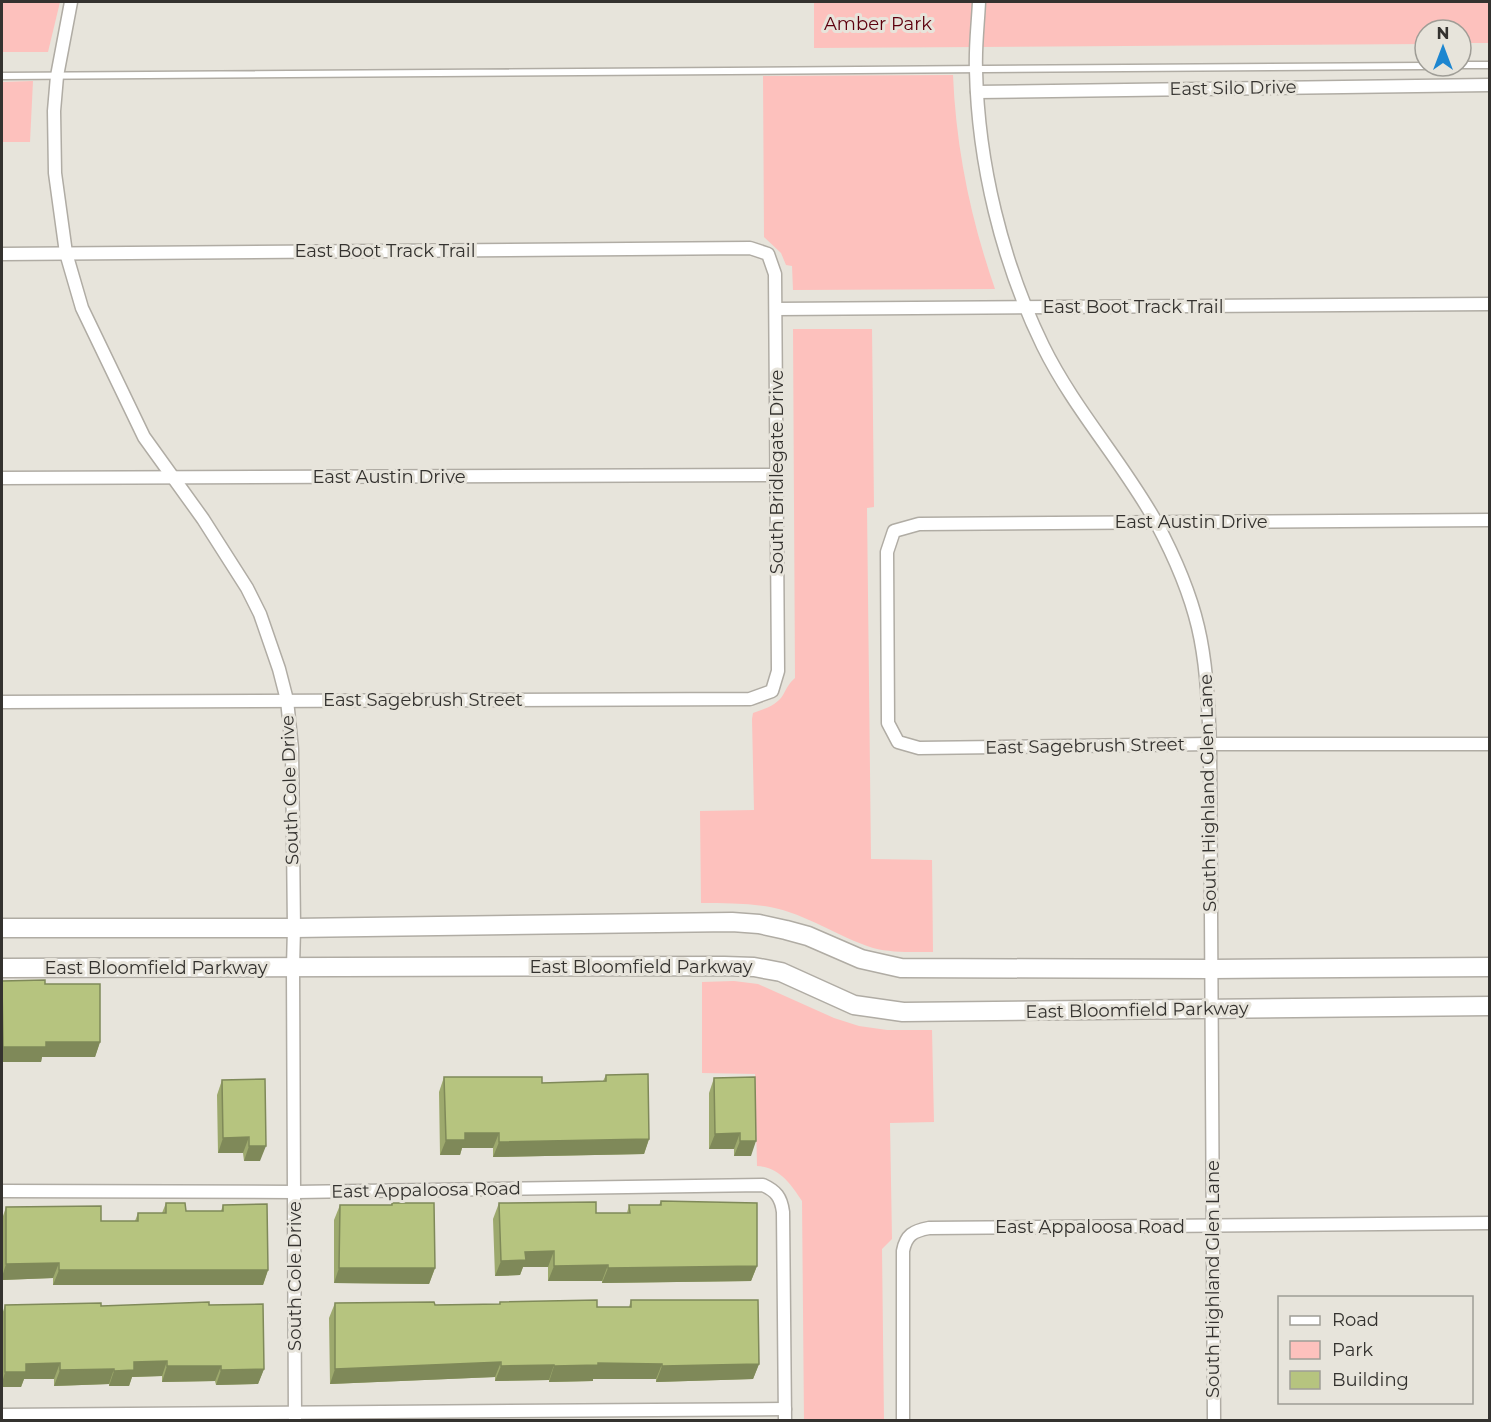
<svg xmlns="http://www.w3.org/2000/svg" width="1491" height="1422" font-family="Montserrat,sans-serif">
<rect width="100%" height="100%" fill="#e7e4db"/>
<g fill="#fdc1bd">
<polygon points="2,2 60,2 48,52 2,52"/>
<polygon points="814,2 1489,2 1489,43 1461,43 1461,30 1425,30 1425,44 814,48"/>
<path d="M953 75C956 149 971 220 995 289L793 290 792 266 786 265 781 253 764 237 763 76Z"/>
<polygon points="33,81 30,142 2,142 2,82"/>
<path d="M793 329H872L874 507 867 508 871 859 932 860 933 952C913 952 892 953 873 948 838 937 807 914 770 907 747 903 724 903 701 903L700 811 754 810 752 719 753 713C765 709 777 705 783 695 787 688 789 683 795 678Z"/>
<path d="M734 981 758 984 834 1018 859 1026 887 1030H932L934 1122 890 1123 892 1239 882 1249 884 1420H804L802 1201C791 1184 779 1167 757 1166L755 1074 702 1073V982Z"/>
</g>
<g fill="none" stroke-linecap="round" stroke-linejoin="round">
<g stroke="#b0aca4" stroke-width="9">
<g id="lane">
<polyline points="1461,65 1490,65"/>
<polyline points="2,76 1425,66"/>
</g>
</g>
<g stroke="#b0aca4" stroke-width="15">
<g id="street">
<polyline points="71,2 57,76 54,111 55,173 66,253 82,308 144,437 203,519 247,588 260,614 279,669 287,700 292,749 294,928 293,967 295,1420"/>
<path d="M979 2C978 24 975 47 976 70 978 163 1002 262 1043 346 1074 409 1122 461 1156 522 1172 552 1190 593 1198 627 1207 665 1208 704 1210 744L1214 1420"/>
<polyline points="977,92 1490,85"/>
<polyline points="2,254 750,248 768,254 775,274 778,671 772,691 750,699 2,702"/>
<polyline points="776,309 1490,304"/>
<polyline points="2,478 776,475"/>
<polyline points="1490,520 919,524 894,531 887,552 888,723 898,742 919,748 1210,744 1490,744"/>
<path d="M2 1191 295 1192 763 1185C776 1191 781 1197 783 1212L785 1420"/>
<polyline points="2,1415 785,1409"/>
<path d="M903 1420V1251C906 1235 913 1231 929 1228L1490 1223"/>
</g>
</g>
<g stroke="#b0aca4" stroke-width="21">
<g id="secondary">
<polyline points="2,928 294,928 732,922 759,924 786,930 808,936 861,959 901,968 1211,969 1490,967"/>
<polyline points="2,968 724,966 754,967 781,972 854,1005 903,1012 1490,1006"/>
</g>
</g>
<use href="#lane" stroke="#fff" stroke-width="6"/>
<use href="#street" stroke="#fff" stroke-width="12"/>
<use href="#secondary" stroke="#fff" stroke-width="18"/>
</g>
<g fill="#9da96d">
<polygon points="2,981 45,984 100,1042 95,1057 42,1057 41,1062 2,1062"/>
<polygon points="606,1075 649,1139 644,1154 493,1157 493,1148 462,1148 460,1155 440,1155 439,1092 444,1077 542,1083 603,1081"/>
<polygon points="714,1078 751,1156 734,1156 734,1149 709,1149 709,1093"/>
<polygon points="222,1080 260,1161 244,1161 243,1153 218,1153 217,1095"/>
<polygon points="661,1201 757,1266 751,1281 602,1283 602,1281 548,1281 548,1267 523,1267 520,1275 495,1276 493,1219 499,1203 596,1213 627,1213 629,1205 659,1205"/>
<polygon points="166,1203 186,1211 221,1211 223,1205 268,1270 263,1285 53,1285 53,1278 2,1280 2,1219 6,1207 101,1221 135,1221 138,1213 162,1213"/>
<polygon points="392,1203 435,1268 429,1284 334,1283 334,1220 340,1205 391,1205"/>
<polygon points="631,1300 759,1364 753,1379 656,1382 656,1379 593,1379 593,1381 549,1382 549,1380 495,1381 495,1377 330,1384 329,1318 335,1303 435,1305 499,1304 500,1302 597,1307 629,1307"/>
<polygon points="5,1305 101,1306 209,1305 264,1369 258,1384 216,1385 215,1381 162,1382 162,1376 132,1377 129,1386 109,1386 109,1384 54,1386 54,1379 24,1379 21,1387 2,1387 2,1315"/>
</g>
<g fill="#7f8959">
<polygon points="46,1042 100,1042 95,1057 42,1057 41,1062 2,1062 2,1052 3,1047"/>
<polygon points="465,1133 499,1133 493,1148 462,1148 460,1155 440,1155 446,1140"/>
<polygon points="740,1133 734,1149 709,1149 715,1134"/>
<polygon points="249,1137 243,1153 218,1153 223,1138"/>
<polygon points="649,1139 644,1154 493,1157 499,1142"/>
<polygon points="740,1141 756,1141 751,1156 734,1156"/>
<polygon points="249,1146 266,1146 260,1161 244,1161"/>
<polygon points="554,1251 548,1267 523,1267 520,1275 495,1276 501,1261 525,1252"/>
<polygon points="59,1263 53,1278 2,1280 2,1277 6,1264"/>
<polygon points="608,1265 602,1281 548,1281 554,1266"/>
<polygon points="757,1266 751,1281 602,1283 608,1268"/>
<polygon points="339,1268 435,1268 429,1284 334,1283"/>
<polygon points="59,1270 268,1270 263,1285 53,1285"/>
<polygon points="167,1361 162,1376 132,1377 129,1386 109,1386 114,1371 134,1362"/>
<polygon points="501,1362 495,1377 330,1384 335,1369"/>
<polygon points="60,1363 54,1379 24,1379 21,1387 2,1387 2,1383 5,1372 26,1364"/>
<polygon points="598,1363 662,1364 656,1379 593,1379 593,1381 549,1382 554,1366"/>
<polygon points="759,1364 753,1379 656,1382 662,1366"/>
<polygon points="554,1365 549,1380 495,1381 501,1366"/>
<polygon points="167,1366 221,1366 215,1381 162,1382"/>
<polygon points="114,1369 109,1384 54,1386 60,1370"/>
<polygon points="264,1369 258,1384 216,1385 221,1370"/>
</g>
<g fill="#b6c47f" stroke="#7f8959" stroke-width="1.5">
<polygon points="45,980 45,984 100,984 100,1042 46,1042 46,1047 3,1047 2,981"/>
<polygon points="648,1074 649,1139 499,1142 499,1133 465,1133 465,1140 446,1140 444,1077 542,1077 542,1083 606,1081 606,1075"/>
<polygon points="755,1077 756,1141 740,1141 740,1133 715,1134 714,1078"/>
<polygon points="265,1079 266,1146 249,1146 249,1137 223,1138 222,1080"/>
<polygon points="661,1201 757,1203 757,1266 608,1268 608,1265 554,1266 554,1251 525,1252 526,1260 501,1261 499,1203 596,1202 596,1213 630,1213 629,1205 661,1205"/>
<polygon points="166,1203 185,1203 186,1211 223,1211 223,1205 267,1204 268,1270 59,1270 59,1263 6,1264 6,1207 101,1206 101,1221 138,1221 138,1213 166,1213"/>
<polygon points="392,1203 434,1203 435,1268 339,1268 340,1205 392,1205"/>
<polygon points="597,1300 597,1307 631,1307 631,1300 758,1300 759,1364 662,1366 662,1364 598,1363 598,1365 554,1366 554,1365 501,1366 501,1362 335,1369 335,1303 434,1302 435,1305 500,1304 500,1302"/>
<polygon points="209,1302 209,1305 263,1304 264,1369 221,1370 221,1366 167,1366 167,1361 134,1362 134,1370 114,1371 114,1369 60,1370 60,1363 26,1364 26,1372 5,1372 5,1305 101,1303 101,1306"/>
</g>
<g text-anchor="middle" stroke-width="6" stroke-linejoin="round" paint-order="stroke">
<g font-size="18" fill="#5d000e" stroke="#e7e4db">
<text x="878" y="30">Amber Park</text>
</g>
<g font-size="18" fill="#34322f" stroke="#e7e4db">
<text transform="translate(1233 88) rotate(-1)" y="6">East Silo Drive</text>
<text x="385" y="257">East Boot Track Trail</text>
<text x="1133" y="313">East Boot Track Trail</text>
<text transform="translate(777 472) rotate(-90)" y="6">South Bridlegate Drive</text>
<text x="389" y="483">East Austin Drive</text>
<text x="1191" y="528">East Austin Drive</text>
<text x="423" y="706">East Sagebrush Street</text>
<text transform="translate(1085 746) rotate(-1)" y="6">East Sagebrush Street</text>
<text transform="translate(290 790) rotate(-92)" y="6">South Cole Drive</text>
<text transform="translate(1208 793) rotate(-91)" y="6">South Highland Glen Lane</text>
<text x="641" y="973">East Bloomfield Parkway</text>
<text x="156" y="974">East Bloomfield Parkway</text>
<text transform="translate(1137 1010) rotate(-1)" y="6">East Bloomfield Parkway</text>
<text transform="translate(426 1190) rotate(-1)" y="6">East Appaloosa Road</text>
<text x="1090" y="1233">East Appaloosa Road</text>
<text transform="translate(295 1276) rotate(-90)" y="6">South Cole Drive</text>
<text transform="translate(1213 1279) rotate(-90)" y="6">South Highland Glen Lane</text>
</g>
</g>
<rect width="1491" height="1422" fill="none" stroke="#34322f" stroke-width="6"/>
<rect x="1278" y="1296" width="195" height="108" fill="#e7e4db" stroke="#9f9d96" stroke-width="1.5"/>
<rect x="1290" y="1316" width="30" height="9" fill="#ffffff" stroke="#9f9d96" stroke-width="1.5"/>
<text x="1332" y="1326" font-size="18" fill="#34322f">Road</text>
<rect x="1290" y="1341" width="30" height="18" fill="#fdc1bd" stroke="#9f9d96" stroke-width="1.5"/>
<text x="1332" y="1356" font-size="18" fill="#34322f">Park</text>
<rect x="1290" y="1371" width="30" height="18" fill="#b6c47f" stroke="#9f9d96" stroke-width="1.5"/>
<text x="1332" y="1386" font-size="18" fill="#34322f">Building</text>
<g transform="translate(1443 48)"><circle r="28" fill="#e7e4db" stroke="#9f9d96" stroke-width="1.5"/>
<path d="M0-4.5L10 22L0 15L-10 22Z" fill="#1d86d0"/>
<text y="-9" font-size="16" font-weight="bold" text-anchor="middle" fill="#34322f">N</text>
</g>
</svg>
